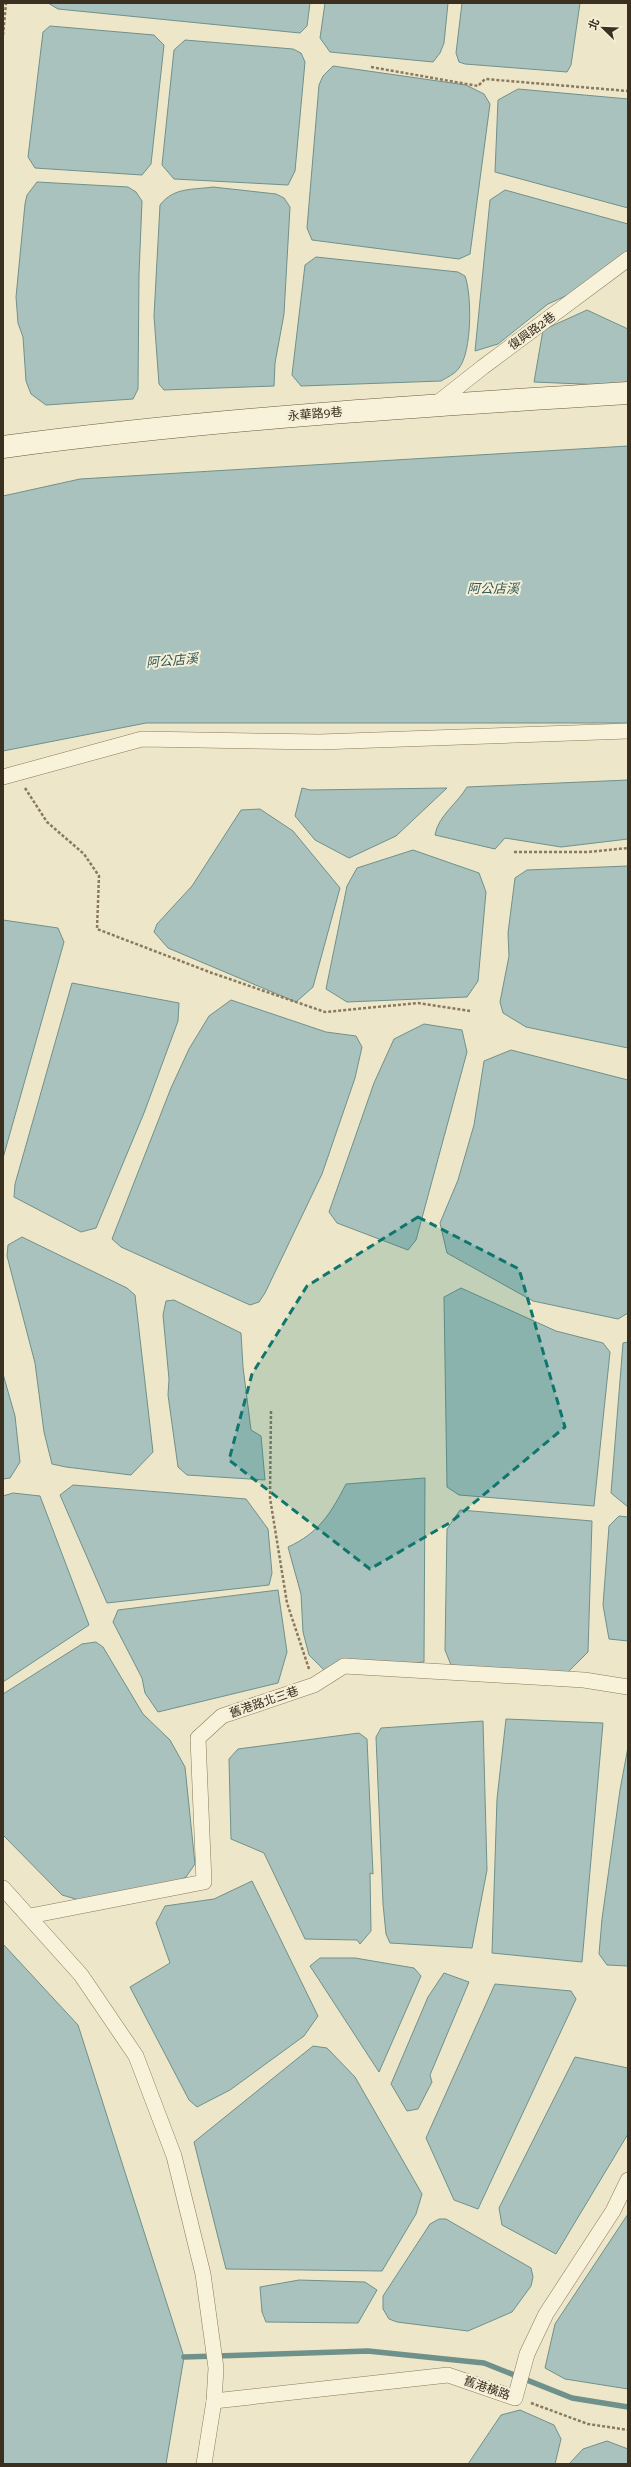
<svg xmlns="http://www.w3.org/2000/svg" width="631" height="2467" font-family="'Roboto Serif','Noto Sans TC',serif">
<rect width="100%" height="100%" fill="#eee6c8"/>
<g fill="#a9c2bd" stroke="#6f918b">
<polygon points="48,3 310,3 307,26 300,33 58,9"/>
<polygon points="325,3 448,3 444,43 440,53 433,62 330,52 320,38"/>
<polygon points="462,3 580,3 571,65 567,72 465,64 459,62 456,53"/>
<polygon points="50,26 154,35 164,45 151,164 142,175 35,168 28,157 43,32"/>
<polygon points="185,40 293,49 301,53 305,62 295,171 288,185 174,179 162,165 174,50"/>
<polygon points="333,66 466,85 484,94 490,104 470,254 459,259 312,240 307,228 319,85 323,76"/>
<polygon points="518,89 628,99 628,208 495,172 498,100"/>
<polygon points="37,182 128,187 136,192 142,201 139,274 138,389 133,399 46,405 31,394 26,381 23,337 18,323 16,297 25,204 27,195"/>
<path d="M213 187 276 194 284 198 290 207 284 314 275 363 274 386 164 390 159 384 154 316 160 205C174 187 192 190 213 187Z"/>
<polygon points="505,190 628,224 628,250 581,289 548,304 498,344 475,351 490,200"/>
<path d="M316 257 458 272 465 276C472 295 472 352 459 368 455 374 446 378 441 381L301 386 292 375 305 265Z"/>
<polygon points="587,310 628,329 628,386 534,382 543,330"/>
<polygon points="628,446 628,723 146,723 3,751 3,496 80,479"/>
<path d="M628 780V839L561 847 505 838 495 849 435 835C438 816 457 804 467 787Z"/>
<polygon points="302,788 310,790 447,788 396,836 349,858 315,840 295,816"/>
<polygon points="260,809 293,831 340,888 313,987 296,1002 168,948 154,932 157,924 192,886 241,810"/>
<polygon points="413,850 479,873 486,892 478,981 467,997 347,1002 326,989 347,886 357,868"/>
<polygon points="628,866 628,1048 526,1027 503,1013 500,1002 509,956 508,933 515,878 527,870"/>
<polygon points="3,920 58,928 64,942 3,1158"/>
<polygon points="72,983 179,1003 178,1021 144,1113 96,1228 81,1232 14,1197 15,1184"/>
<polygon points="231,1000 326,1032 356,1036 362,1047 355,1078 322,1174 265,1293 259,1302 250,1305 121,1247 112,1239 171,1088 189,1049 209,1016"/>
<polygon points="424,1024 462,1030 467,1052 416,1240 408,1250 337,1223 329,1212 374,1083 394,1039"/>
<polygon points="511,1050 628,1080 628,1313 618,1319 533,1301 447,1253 440,1223 458,1180 474,1125 484,1061"/>
<polygon points="22,1237 127,1288 135,1295 153,1452 131,1475 66,1467 52,1464 44,1432 35,1363 7,1256 8,1245"/>
<polygon points="461,1288 556,1331 603,1343 610,1352 594,1506 459,1495 447,1487 444,1297"/>
<polygon points="174,1300 241,1333 243,1367 251,1430 261,1436 265,1480 187,1475 178,1467 168,1395 169,1379 163,1315 166,1301"/>
<polygon points="628,1342 628,1507 611,1493 623,1343"/>
<polygon points="3,1374 15,1416 20,1462 10,1478 3,1479"/>
<path d="M425 1478 424 1662 324 1670 309 1655 303 1632 301 1594 288 1547C319 1533 331 1513 346 1484Z"/>
<polygon points="73,1485 246,1499 268,1529 272,1573 269,1585 107,1603 60,1495"/>
<polygon points="13,1493 40,1496 89,1625 3,1682 3,1496"/>
<polygon points="460,1510 592,1521 588,1652 567,1673 482,1672 451,1665 445,1650 447,1529"/>
<polygon points="619,1516 628,1517 628,1641 609,1639 603,1605 609,1526"/>
<polygon points="278,1590 287,1652 278,1683 158,1712 145,1693 142,1678 113,1622 118,1610"/>
<polygon points="96,1642 103,1647 143,1714 170,1740 185,1767 195,1864 186,1877 146,1894 79,1900 62,1895 3,1835 3,1694 82,1644"/>
<polygon points="506,1719 603,1723 582,1962 492,1953 497,1799"/>
<polygon points="483,1721 487,1870 472,1948 390,1943 386,1934 383,1904 376,1737 381,1728"/>
<polygon points="359,1733 367,1739 373,1874 370,1873 371,1931 360,1944 357,1940 305,1939 264,1853 231,1839 229,1759 238,1749"/>
<polygon points="628,1747 628,1966 607,1965 599,1954 602,1919 620,1790"/>
<polygon points="252,1881 318,2016 304,2036 230,2090 197,2107 189,2100 130,1987 170,1963 156,1923 165,1906 214,1899"/>
<polygon points="3,1944 78,2025 184,2357 166,2464 3,2464"/>
<polygon points="320,1958 355,1958 414,1968 421,1976 379,2072 310,1966"/>
<polygon points="444,1973 469,1982 430,2075 432,2082 418,2109 407,2111 391,2084 428,1997"/>
<polygon points="495,1984 571,1991 576,1999 478,2209 454,2200 426,2138"/>
<polygon points="313,2046 327,2048 355,2077 422,2194 416,2214 382,2271 226,2269 194,2142"/>
<polygon points="575,2057 628,2068 628,2134 556,2254 502,2225 499,2208"/>
<polygon points="628,2214 628,2389 565,2379 545,2368 555,2324"/>
<polygon points="439,2219 446,2219 531,2268 533,2277 531,2286 512,2312 468,2331 397,2322 389,2319 383,2309 383,2296 430,2224"/>
<polygon points="299,2280 365,2282 377,2290 358,2323 266,2322 262,2312 260,2287"/>
<polygon points="520,2410 554,2425 561,2439 555,2464 468,2464 501,2415"/>
<polygon points="607,2441 628,2449 628,2464 569,2464 583,2449"/>
</g>
<g fill="none" stroke-linecap="round" stroke-linejoin="round">
<polyline stroke="#6f918b" stroke-width="5.5" points="184,2357 368,2351 484,2363 572,2398 628,2407"/>
<g stroke="#8a795d" stroke-width="16">
<g id="street">
<polyline points="436,404 483,367 628,259"/>
<polyline points="3,777 142,739 320,742 628,731"/>
<polyline points="3,1888 81,1975 136,2056 174,2156 203,2274 216,2368 214,2401 204,2464"/>
<polyline points="30,1916 204,1882 198,1738 222,1716 314,1685 344,1666 584,1680 628,1687"/>
<polyline points="214,2401 448,2375 515,2398 527,2354 546,2314 613,2211 628,2180"/>
</g>
</g>
<g stroke="#6c5a40" stroke-width="23">
<path id="secondary" d="M3 447C210 419 419 406 628 393"/>
</g>
<g stroke="#8a795d" stroke-width="2.5" stroke-dasharray="3 2" stroke-linecap="butt">
<polyline points="3,35 6,3"/>
<polyline points="371,67 478,86 485,79 628,91"/>
<polyline points="25,788 47,822 84,854 99,876 97,929 212,973 325,1012 418,1003 470,1011"/>
<polyline points="514,852 588,852 628,848"/>
<polyline points="271,1411 270,1498 287,1603 309,1669"/>
<polyline points="531,2403 588,2424 628,2430"/>
</g>
<use href="#street" stroke="#f9f2db" stroke-width="15"/>
<use href="#secondary" stroke="#f9f2db" stroke-width="22"/>
</g>
<path fill="#0f766e" fill-opacity="0.2" stroke="#0f766e" stroke-width="3" stroke-dasharray="8 5" stroke-linejoin="round" d="M418 1217 519 1269 565 1427 451 1522 370 1569 229 1460 252 1374 307 1286Z"/>
<g text-anchor="middle" stroke-width="4" stroke-linejoin="round" paint-order="stroke">
<g font-size="12" fill="#3b2f20" stroke="#f5efd7">
<text transform="translate(532 331) rotate(-36)" y="4">復興路2巷</text>
<text transform="translate(315 414) rotate(-5)" y="4">永華路9巷</text>
<text transform="translate(264 1702) rotate(-19)" y="4">舊港路北三巷</text>
<text transform="translate(487 2388) rotate(19)" y="4">舊港橫路</text>
</g>
<g font-size="13" font-style="italic" fill="#30595a" stroke="#f5efd7">
<text x="493" y="593">阿公店溪</text>
<text transform="translate(172 660) rotate(-5)" y="5">阿公店溪</text>
</g>
</g>
<rect width="631" height="2467" fill="none" stroke="#3b2f20" stroke-width="8"/>
<g transform="translate(603 28) rotate(293)" stroke="#f5efd7" stroke-width="3" paint-order="stroke">
<path d="M0-3L7 15L0 10L-7 15Z" fill="#3b2f20"/>
<text y="-6" font-size="11" font-weight="bold" text-anchor="middle" fill="#3b2f20">北</text>
</g>
</svg>
